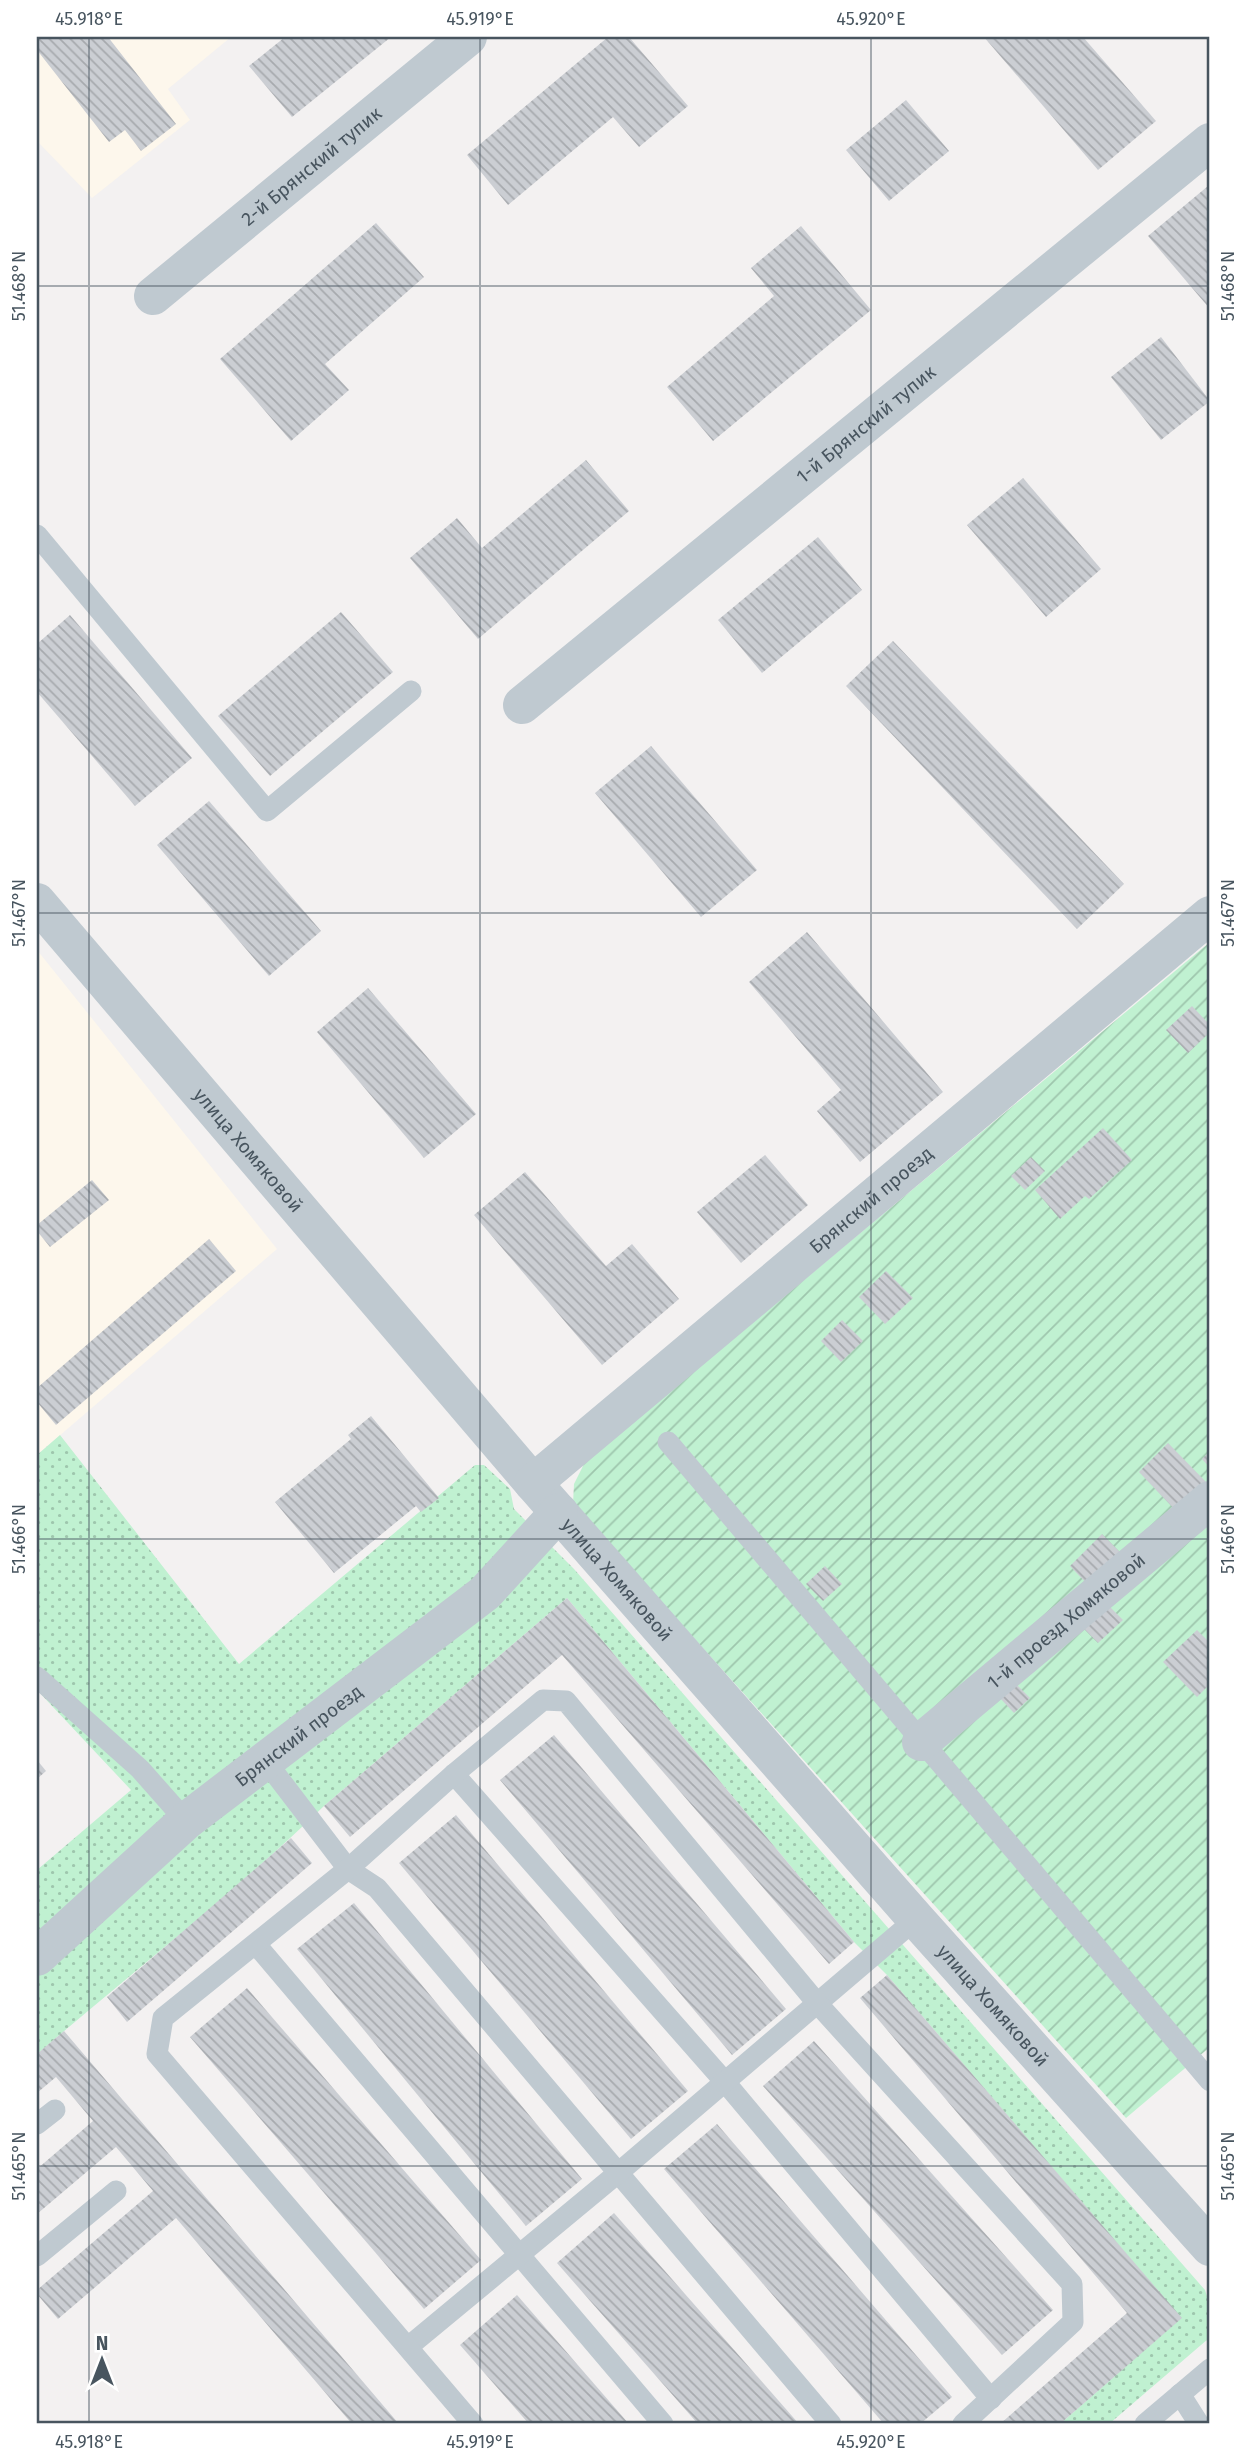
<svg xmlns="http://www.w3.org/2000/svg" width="1247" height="2461" font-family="'Fira Sans',sans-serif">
<defs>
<pattern id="grass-dots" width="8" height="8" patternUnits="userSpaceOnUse" patternTransform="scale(1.75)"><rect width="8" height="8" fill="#c0f1d1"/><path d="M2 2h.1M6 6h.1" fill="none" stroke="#9ec6ad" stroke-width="1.8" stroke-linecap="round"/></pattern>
<pattern id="garden-furrows" width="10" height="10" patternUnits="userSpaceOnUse" patternTransform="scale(1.75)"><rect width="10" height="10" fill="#c0f1d1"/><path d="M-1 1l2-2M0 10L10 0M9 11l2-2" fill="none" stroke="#9ec6ad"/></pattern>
<pattern id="building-back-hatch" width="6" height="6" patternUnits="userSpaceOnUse" patternTransform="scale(1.75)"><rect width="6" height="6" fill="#cbced3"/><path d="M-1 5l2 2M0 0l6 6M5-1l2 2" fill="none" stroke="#a7aaae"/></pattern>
</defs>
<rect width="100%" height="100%" fill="#f3f1f1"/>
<g fill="#fdf7ec">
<polygon points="37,37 231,37 168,89 190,120 92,198 37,141"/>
<polygon points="37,950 277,1249 37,1455"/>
</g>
<path fill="url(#grass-dots)" d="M60 1435 239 1664 475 1465H484L510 1489 514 1509 574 1569 1205 2290C1211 2306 1212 2322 1208 2339L1109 2424H1060L1181 2318 887 1975 854 1942 567 1598 324 1806C233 1894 133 1972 37 2054V1870L131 1790 37 1690V1455Z"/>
<polygon fill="url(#garden-furrows)" points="1210,942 1210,2047 1126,2118 573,1504 574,1484 585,1462"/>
<g fill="url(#building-back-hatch)">
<polygon points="37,37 108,37 176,124 141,151 125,130 109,142 37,50"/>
<polygon points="285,37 391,37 292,117 249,66"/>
<polygon points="608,37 629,37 688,106 639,147 613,117 508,205 467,155"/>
<polygon points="984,37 1083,37 1156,121 1098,170"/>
<polygon points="906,100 949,151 889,201 846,150"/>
<polygon points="1208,186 1210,188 1210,309 1148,236"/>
<polygon points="376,223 424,277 325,364 349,390 291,441 220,359"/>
<polygon points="801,226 871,310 713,441 667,387 774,296 751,268"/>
<polygon points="1161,337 1210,401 1161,440 1111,377"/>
<polygon points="586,460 629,511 478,639 410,558 457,518 482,548"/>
<polygon points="1023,478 1101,569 1046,617 967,525"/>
<polygon points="818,537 862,590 762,673 718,620"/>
<polygon points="341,612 393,672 270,776 218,716"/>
<polygon points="70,615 192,758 135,806 37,692 37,644"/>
<polygon points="893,641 1124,884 1077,929 846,686"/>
<polygon points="651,746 757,870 701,917 595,793"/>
<polygon points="209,801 321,931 269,976 157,845"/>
<polygon points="807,932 943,1092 860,1162 817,1111 841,1090 749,982"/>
<polygon points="368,988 476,1114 424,1158 317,1032"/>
<polygon points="1192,1006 1210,1025 1210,1032 1188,1053 1166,1030"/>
<polygon points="1103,1128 1132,1160 1089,1199 1085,1196 1060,1219 1035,1190"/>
<polygon points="765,1155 808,1205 741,1263 697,1212"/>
<polygon points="1031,1157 1045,1171 1025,1190 1011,1176"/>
<polygon points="525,1172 606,1266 632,1244 679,1299 602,1365 474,1215"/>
<polygon points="92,1180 109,1200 50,1247 37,1231 37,1225"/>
<polygon points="209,1239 236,1271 56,1425 37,1402 37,1388"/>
<polygon points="886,1271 913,1298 885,1324 859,1297"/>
<polygon points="842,1320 863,1341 841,1362 821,1341"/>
<polygon points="371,1416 439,1498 421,1512 416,1506 334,1573 275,1502 351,1439 348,1435"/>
<polygon points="1168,1443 1206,1482 1176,1511 1139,1472"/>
<polygon points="1210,1451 1210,1468 1202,1459"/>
<polygon points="1102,1534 1120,1552 1087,1584 1070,1566"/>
<polygon points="825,1566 842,1584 823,1601 806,1584"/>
<polygon points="567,1598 854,1942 829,1964 562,1655 350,1837 324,1806"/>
<polygon points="1107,1604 1123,1620 1098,1643 1082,1627"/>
<polygon points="1197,1630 1210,1643 1210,1684 1197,1697 1163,1662"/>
<polygon points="1014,1682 1030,1698 1014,1713 999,1697"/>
<polygon points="554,1735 786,2009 732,2055 500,1780"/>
<polygon points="37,1760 46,1771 37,1779"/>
<polygon points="456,1815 688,2091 631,2139 399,1863"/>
<polygon points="291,1838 312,1863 127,2022 107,1997"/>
<polygon points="354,1903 582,2179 526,2226 297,1949"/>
<polygon points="887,1975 1182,2318 1060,2424 1000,2424 1127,2313 860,1998"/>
<polygon points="247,1988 481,2260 424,2309 190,2037"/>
<polygon points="64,2031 399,2424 352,2424 176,2218 58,2319 37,2294 37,2290 153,2191 116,2147 37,2214 37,2169 93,2121 56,2077 37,2093 37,2054"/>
<polygon points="814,2041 1053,2310 1002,2355 763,2086"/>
<polygon points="717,2124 952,2397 920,2424 884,2424 664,2169"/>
<polygon points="614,2213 799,2424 698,2424 557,2263"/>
<polygon points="517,2295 629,2424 529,2424 460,2345"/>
</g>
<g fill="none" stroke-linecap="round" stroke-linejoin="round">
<g stroke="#bfc9d0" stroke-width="21">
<polyline points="37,535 267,811 411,691"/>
<polyline points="668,1442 1210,2081"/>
<polyline points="37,1677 140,1769 186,1821"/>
<polyline points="264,1759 348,1869 377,1888 831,2424"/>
<polyline points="454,1774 725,2082 991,2399"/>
<polyline points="259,1948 663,2424"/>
<polyline points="37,2124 55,2110"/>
<polyline points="37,2256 116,2191"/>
<polyline points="408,2347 618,2173 916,1919"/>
<polyline points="1180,2394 1199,2424"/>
<polyline points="473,2424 157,2054 163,2018 348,1869 454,1774 543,1700 566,1701 817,2003 1072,2284 1073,2322 963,2424"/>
<polyline points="1145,2424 1210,2369"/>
</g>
<g stroke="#bfc9d0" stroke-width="38">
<path id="s1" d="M153 296 468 37"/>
<path id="s2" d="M522 705 1210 142"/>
<path id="s3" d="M37 902 533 1483 916 1919 1210 2247"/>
<path id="s4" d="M533 1483 1210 915"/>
<path id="s5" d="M921 1742 1210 1500"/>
<path id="s6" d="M37 1957 186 1821 485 1593 559 1512"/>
</g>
</g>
<path fill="none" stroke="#48555f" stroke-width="2" stroke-opacity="0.45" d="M89 37V2424M480 37V2424M871 37V2424M37 286H1210M37 913H1210M37 1539H1210M37 2166H1210"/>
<g text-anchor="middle" stroke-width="7" stroke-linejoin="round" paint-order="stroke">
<g font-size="19" fill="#48555f" stroke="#fff">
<text dy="7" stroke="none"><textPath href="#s1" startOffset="205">2-й Брянский тупик</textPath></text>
<text dy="7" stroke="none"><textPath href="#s2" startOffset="444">1-й Брянский тупик</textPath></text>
<text dy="7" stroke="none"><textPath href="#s3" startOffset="326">улица Хомяковой</textPath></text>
<text dy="7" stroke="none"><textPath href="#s4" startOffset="441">Брянский проезд</textPath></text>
<text dy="7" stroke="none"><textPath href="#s3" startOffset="892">улица Хомяковой</textPath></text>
<text dy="7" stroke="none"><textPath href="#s5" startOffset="189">1-й проезд Хомяковой</textPath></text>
<text dy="7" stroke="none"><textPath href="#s6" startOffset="343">Брянский проезд</textPath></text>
<text dy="7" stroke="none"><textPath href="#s3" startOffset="1460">улица Хомяковой</textPath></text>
</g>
</g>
<rect width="1247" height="2461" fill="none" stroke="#ffffff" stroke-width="77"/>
<g transform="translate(102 2360)" stroke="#ffffff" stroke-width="5" paint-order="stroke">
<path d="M0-5L12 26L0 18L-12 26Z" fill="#48555f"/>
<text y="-10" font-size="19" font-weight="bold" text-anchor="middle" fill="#48555f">N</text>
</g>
<rect x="38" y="38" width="1170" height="2384" fill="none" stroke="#48555f" stroke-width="2.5"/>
<g font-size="18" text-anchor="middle" fill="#48555f">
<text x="89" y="25">45.918°E</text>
<text x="480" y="25">45.919°E</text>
<text x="871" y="25">45.920°E</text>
<text transform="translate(19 286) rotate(-90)" y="6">51.468°N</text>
<text transform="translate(1228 286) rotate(-90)" y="6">51.468°N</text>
<text transform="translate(19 913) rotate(-90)" y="6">51.467°N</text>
<text transform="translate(1228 913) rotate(-90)" y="6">51.467°N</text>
<text transform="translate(19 1539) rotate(-90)" y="6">51.466°N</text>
<text transform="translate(1228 1539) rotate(-90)" y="6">51.466°N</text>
<text transform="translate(19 2166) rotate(-90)" y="6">51.465°N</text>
<text transform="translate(1228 2166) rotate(-90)" y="6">51.465°N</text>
<text x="89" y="2448">45.918°E</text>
<text x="480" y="2448">45.919°E</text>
<text x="871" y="2448">45.920°E</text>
</g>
</svg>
